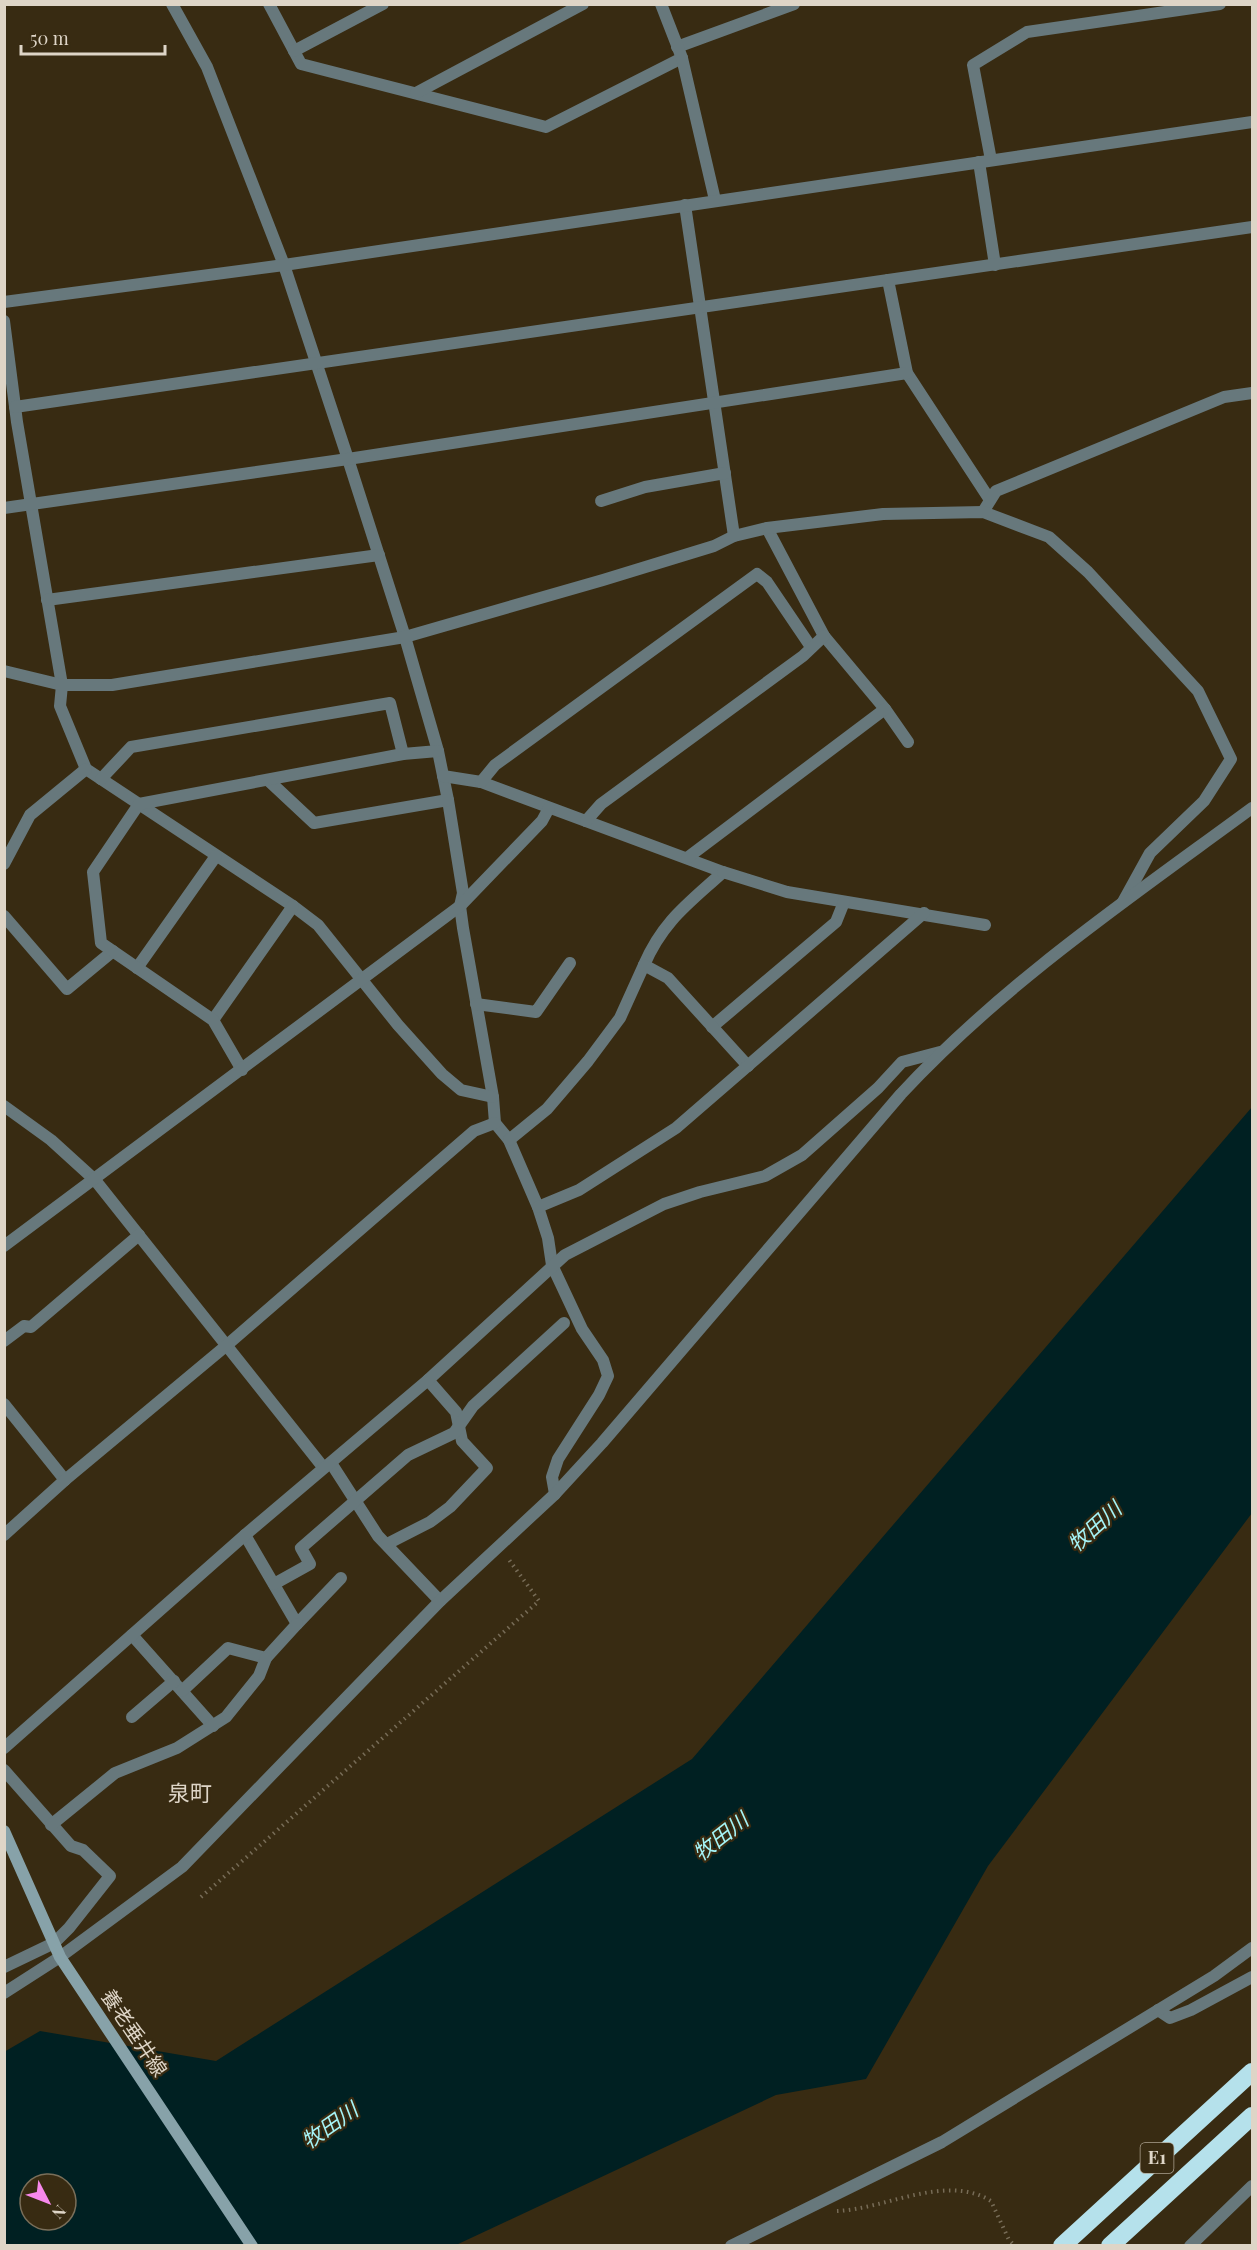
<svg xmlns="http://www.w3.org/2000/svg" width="1257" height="2250" font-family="'Playfair Display','Noto Sans JP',serif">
<rect width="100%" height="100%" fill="#382b12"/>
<path fill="#002022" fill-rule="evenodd" d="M1252 1107V1513L988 1866 866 2079 776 2095 456 2245 5 2246 4 2052 40 2031 216 2061 692 1759ZM30 2184H66V2220H30Z"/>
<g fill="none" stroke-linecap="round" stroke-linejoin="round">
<g stroke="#776c57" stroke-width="4" stroke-dasharray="1.5 4.5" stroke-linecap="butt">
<polyline points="201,1897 539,1601 507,1557"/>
<path d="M837 2211C886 2209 946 2173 991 2201L1009 2240 1015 2246"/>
</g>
<g stroke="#67787c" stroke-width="12">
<polyline points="172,4 207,67 284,265 348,459 405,637 438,751 448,800 463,893 460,906 463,928 493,1097 495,1123 509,1140 538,1207 548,1238 552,1265 582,1329 603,1360 608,1376 599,1395 558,1459 552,1477 555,1494"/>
<polyline points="269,4 301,64 546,127 682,58"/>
<polyline points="677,47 794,4"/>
<polyline points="294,51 383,4"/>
<polyline points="416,93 583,4"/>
<polyline points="991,160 973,65 1027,32 1220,4"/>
<polyline points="979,162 995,265"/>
<polyline points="685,205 734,536"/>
<polyline points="888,280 907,373 990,500"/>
<polyline points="4,321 17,422 62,685 60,706 86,769 293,906 318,925 398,1025 442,1074 461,1090 493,1097"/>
<polyline points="15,407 1252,227"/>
<polyline points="601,501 645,487 725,473"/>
<polyline points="4,508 348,459 907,373"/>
<polyline points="983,512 996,491 1224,397 1252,393"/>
<polyline points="767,528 824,636 885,709 908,742"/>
<polyline points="47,600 379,555"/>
<polyline points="4,671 62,685 112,685 405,637 603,580 714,546 734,536 767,528 883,514 983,512 1049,537 1088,572 1198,691 1231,759 1204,801 1150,853 1123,902"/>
<path d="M443 776 481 782 723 872C688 904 663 921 644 965"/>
<polyline points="101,779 131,747 390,703 403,754"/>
<polyline points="268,780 314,823 448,800"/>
<polyline points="481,782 495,765 757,574 767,582 811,647"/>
<polyline points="586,821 601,804 803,656 824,636"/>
<polyline points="687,858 885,709"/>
<polyline points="4,864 30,815 86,769"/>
<polyline points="723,872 787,892 985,925"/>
<polyline points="4,916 67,989 113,951"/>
<polyline points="137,968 216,856"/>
<polyline points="476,1004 536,1012 570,963"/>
<polyline points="213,1020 293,906"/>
<polyline points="712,1027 836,922 844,902"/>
<polyline points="242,1070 213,1020 101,943 93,872 139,804 403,754 438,751"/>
<polyline points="4,1106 51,1140 95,1180 323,1467"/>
<polyline points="509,1140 547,1109 588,1061 620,1018 644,965 668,978 748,1066"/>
<polyline points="538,1207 579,1190 676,1128 924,913"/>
<polyline points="4,1246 460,906 542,821 549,808"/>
<polyline points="4,1341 24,1326 31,1327 139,1235"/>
<polyline points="4,1404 65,1480"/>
<polyline points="331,1463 378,1536 440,1601"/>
<polyline points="4,1535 65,1480 227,1345 474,1131 495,1123"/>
<polyline points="245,1535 297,1624 341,1578"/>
<polyline points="387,1544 430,1522 450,1507 487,1468 462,1441 456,1412 428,1380"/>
<polyline points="274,1584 310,1564 301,1548 408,1455 454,1433 473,1406 564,1323"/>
<polyline points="132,1635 213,1726"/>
<polyline points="182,1691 228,1648 266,1658 297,1624"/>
<polyline points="132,1717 174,1681"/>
<polyline points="4,1748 245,1535 428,1380 565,1255 664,1204 700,1192 765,1176 802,1155 878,1088 902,1062 940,1052"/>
<polyline points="4,1770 71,1846 83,1850 110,1876 69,1928 54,1943 4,1967"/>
<polyline points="51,1825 115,1773 177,1748 226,1717 259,1676 266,1658"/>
<polyline points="1158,2010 1170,2018 1191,2010 1252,1977"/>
<polyline points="1190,2246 1252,2186"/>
</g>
<g stroke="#67787c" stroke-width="12">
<polyline points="661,4 682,58 715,200"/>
<polyline points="4,302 284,265 1252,122"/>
<path d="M4 1993 60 1957 182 1867 440 1601 555 1494 602 1443 901 1094C1004 983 1131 897 1252 808"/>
<polyline points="731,2246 942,2142 1214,1976 1252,1948"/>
</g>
<polyline stroke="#87a2a9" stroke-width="12" points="4,1831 60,1957 252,2246"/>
<g stroke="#b5e1eb" stroke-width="18">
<polyline points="1062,2246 1252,2072"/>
<polyline points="1110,2246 1252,2116"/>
</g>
</g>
<g text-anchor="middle" stroke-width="4.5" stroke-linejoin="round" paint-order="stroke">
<rect fill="#382b12" stroke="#aca291" stroke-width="1.5" x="1140.5" y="2143" width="33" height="30" rx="4.5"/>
<g font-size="18" font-weight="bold" fill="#ded5c7">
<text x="1157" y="2164">E1</text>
</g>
<g font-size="20" fill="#ded5c7" stroke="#382b12">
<text transform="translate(134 2033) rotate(56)" y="7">養老垂井線</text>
</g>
<g font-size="21" font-style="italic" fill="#a5f4f7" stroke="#382b12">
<text transform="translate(1095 1527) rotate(-42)" y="7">牧田川</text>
<text transform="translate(721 1837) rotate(-38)" y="7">牧田川</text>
<text transform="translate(330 2126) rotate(-35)" y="7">牧田川</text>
</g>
<g font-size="22" fill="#ded5c7" stroke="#382b12">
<text x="190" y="1801">泉町</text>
</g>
</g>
<rect width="1257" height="2250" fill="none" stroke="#ded5c7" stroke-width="12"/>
<g transform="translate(48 2202) rotate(132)"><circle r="28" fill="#382b12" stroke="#7a6f5a" stroke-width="1.5"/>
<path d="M0-4.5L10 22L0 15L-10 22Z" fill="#f788ec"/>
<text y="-9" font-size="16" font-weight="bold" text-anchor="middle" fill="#ded5c7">N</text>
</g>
<path d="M21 45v9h144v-9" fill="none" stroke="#ded5c7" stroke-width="3"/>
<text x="30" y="45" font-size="18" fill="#ded5c7" stroke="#382b12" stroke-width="4.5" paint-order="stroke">50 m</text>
</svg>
